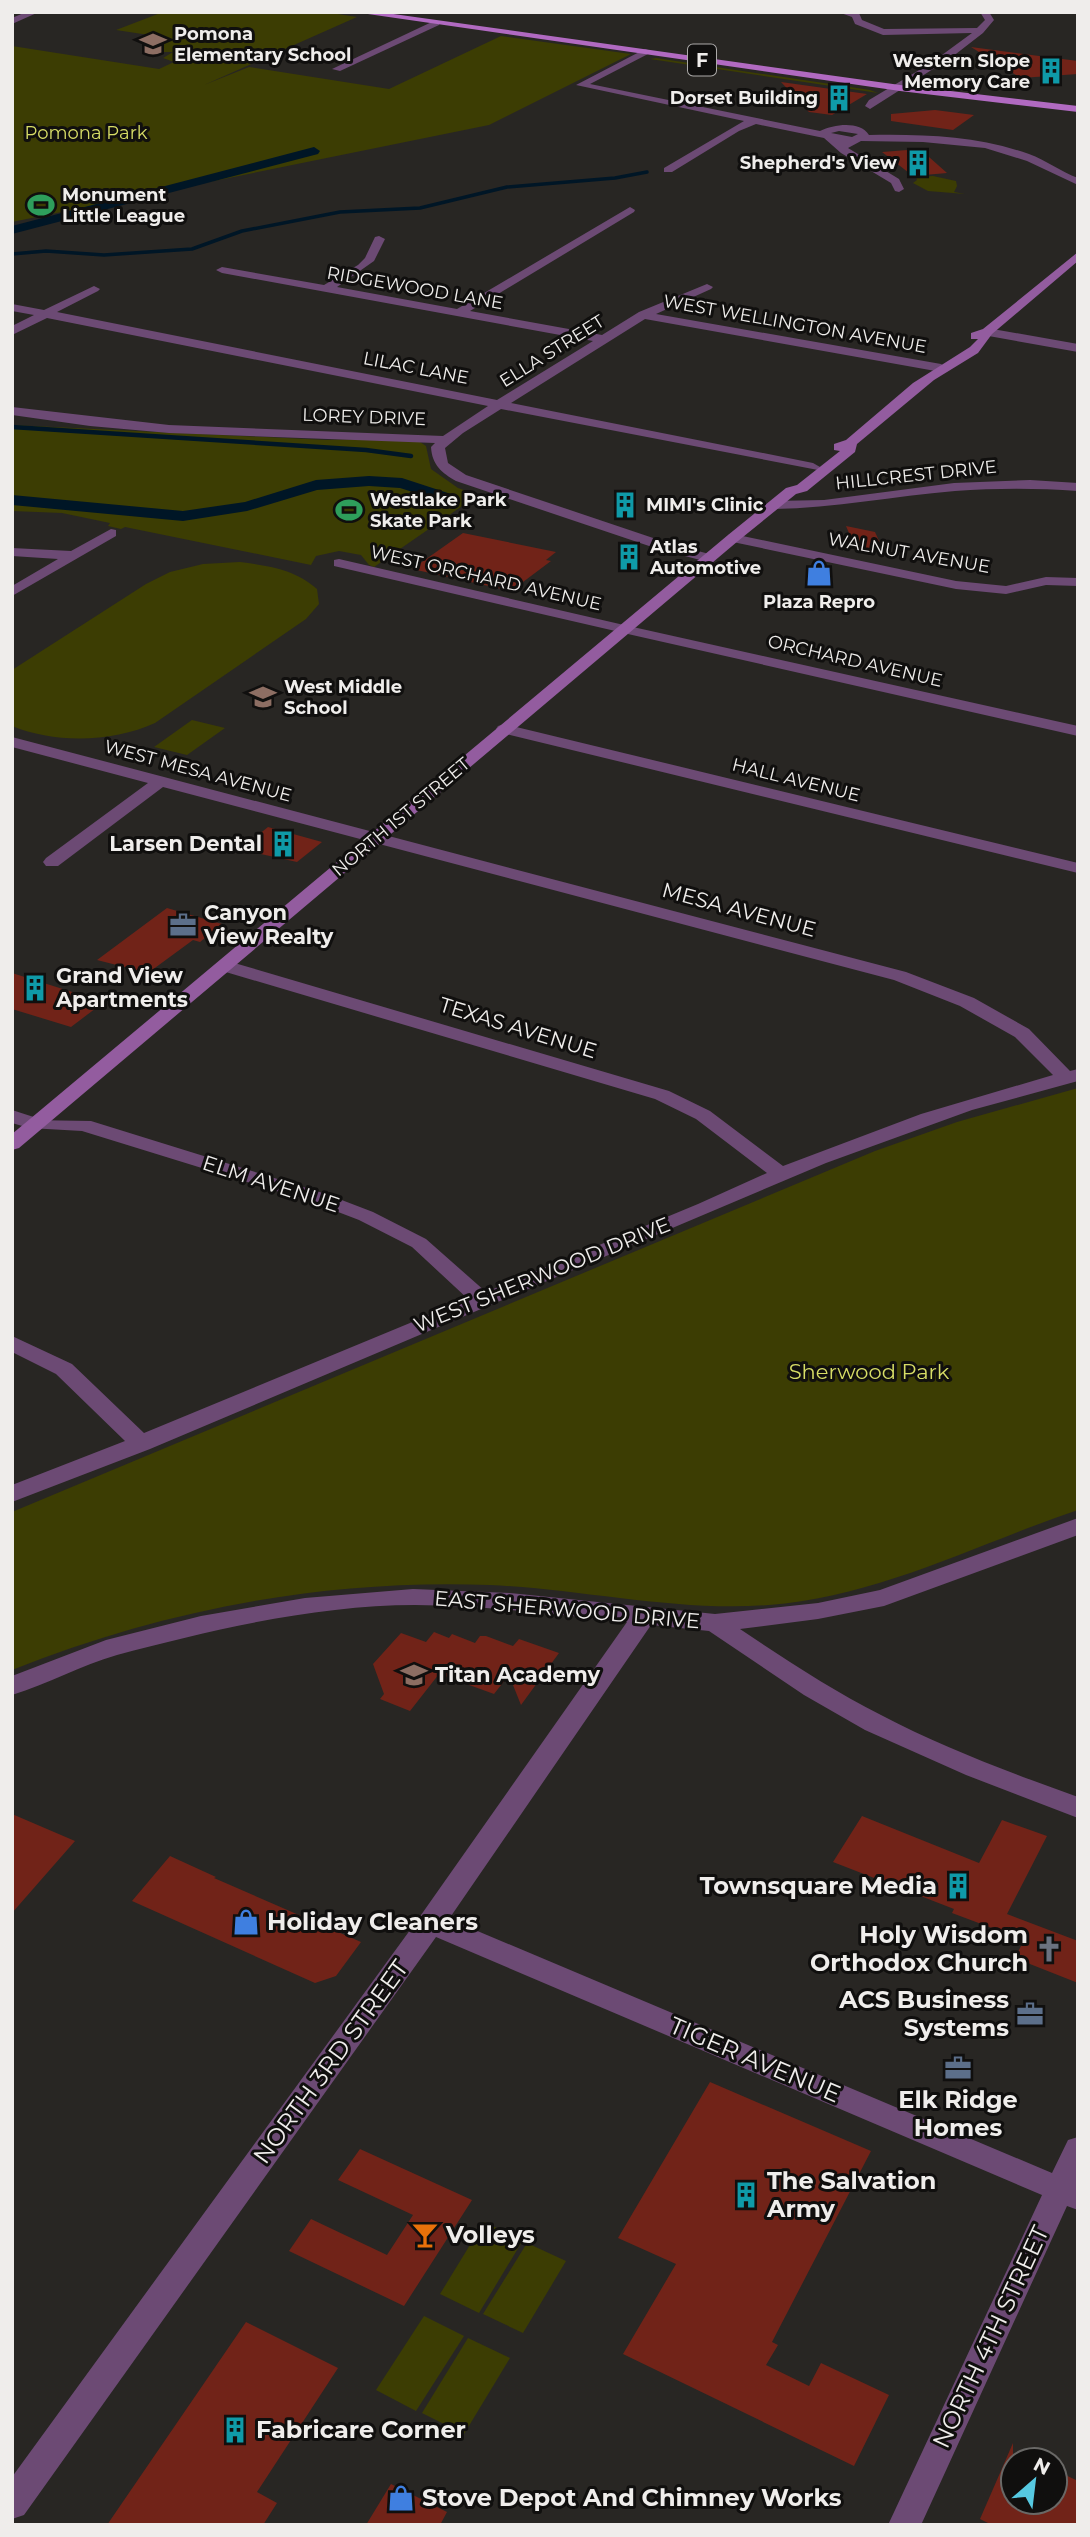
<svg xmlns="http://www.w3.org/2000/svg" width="1090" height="2537" font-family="Montserrat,sans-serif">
<rect width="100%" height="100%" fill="#282623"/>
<g fill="#3c3d03">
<polygon points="163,12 325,12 357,17 204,85 249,67 389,89 501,36 631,54 489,125 12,222 12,46 159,69 174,62 163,58 173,52 151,52 147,48 168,41 159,39 162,37 116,30"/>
<polygon points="656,58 870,90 878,93 650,59"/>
<polygon points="933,176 956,181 957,186 954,192 965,194 928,191 913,183 917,180 916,177"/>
<polygon points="12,425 326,440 399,438 420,442 426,446 431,469 458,488 478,495 374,567 369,565 361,555 339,551 316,556 311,565 125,527 121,529 108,526 110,523 62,513 12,511"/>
<path d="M240 562C270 566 294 569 317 589L319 604 306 619 155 723C114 742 55 744 12 726V670L146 584 170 572 203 564Z"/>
<polygon points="192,720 225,728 187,755 154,747"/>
<path d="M1078 1088V1510C977 1544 877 1597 769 1605 675 1612 583 1589 490 1585 325 1579 165 1609 12 1670V1512L875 1151 957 1122Z"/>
<polygon points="484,2222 523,2240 479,2313 440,2294"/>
<polygon points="527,2243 566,2261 523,2333 483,2314"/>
<polygon points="424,2316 464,2336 416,2411 376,2390"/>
<polygon points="468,2338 510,2358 464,2434 422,2413"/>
</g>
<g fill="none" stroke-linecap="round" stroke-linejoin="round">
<polyline stroke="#001626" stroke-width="3.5" points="12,254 46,251 104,255 192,249 242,231 340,212 420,208 507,187 615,178 647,172"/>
<polyline stroke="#001626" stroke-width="4.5" points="12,427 366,450 411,456"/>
<g fill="#001626" fill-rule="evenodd">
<polygon points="314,147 320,151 318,154 12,234 12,226"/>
<polygon points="369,476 402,478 457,496 459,499 451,504 400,488 369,486 317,490 247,511 183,521 12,505 12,495 183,511 245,502 316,480"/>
</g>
</g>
<g fill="#712318">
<polygon points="971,47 1078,61 1078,74 1021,78"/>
<polygon points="781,82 867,94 832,115 809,112"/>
<polygon points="935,110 974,115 953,130 891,121 891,114"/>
<polygon points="920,149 947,173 913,176 882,152"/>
<polygon points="846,526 875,532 884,552 854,545"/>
<polygon points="463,533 556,552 546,560 551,561 511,591 412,569"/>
<polygon points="268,827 322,842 297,862 247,851 250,849 243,847"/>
<polygon points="167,908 222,924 200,942 193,940 148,973 97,960"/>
<polygon points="12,973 104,1002 71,1027 12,1009"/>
<polygon points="434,1632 449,1638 452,1634 475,1643 480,1636 486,1636 513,1646 519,1639 559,1653 521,1705 509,1675 494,1694 439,1674 410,1711 380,1699 384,1694 373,1664 401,1633 426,1642"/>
<polygon points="12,1814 75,1841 12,1913"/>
<polygon points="862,1816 979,1863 1002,1820 1047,1836 1007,1914 1078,1941 1078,1983 1015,1958 1024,1940 952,1913 954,1909 833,1862"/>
<polygon points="170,1856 216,1877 214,1878 361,1942 336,1976 315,1983 132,1901"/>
<polygon points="710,2082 871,2151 772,2342 778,2345 766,2365 809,2386 821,2363 889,2395 854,2466 623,2354 676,2264 618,2238"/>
<polygon points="360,2149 472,2200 404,2306 289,2251 311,2219 387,2255 413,2215 338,2180"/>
<polygon points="246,2322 338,2368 257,2492 277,2503 263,2525 107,2525"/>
<polygon points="1013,2443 1013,2502 1055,2502 1055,2470 1078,2481 1078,2525 992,2525 980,2519"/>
<polygon points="391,2484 447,2512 440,2525 366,2525"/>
</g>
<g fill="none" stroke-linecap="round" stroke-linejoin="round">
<g fill="#6c4a74" fill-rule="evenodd">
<polygon points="838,12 859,13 862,20 884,29 977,28 985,20 980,12 989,12 994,20 983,33 952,57 870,109 865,106 869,100 931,63 972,33 883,35 855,24 852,17"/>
<polygon points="436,20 440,23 439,25 340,71 332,69"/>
<path d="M645 49 648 50V54L590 84 820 131C835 124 860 121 869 135 923 134 978 136 1029 154 1046 160 1061 172 1078 178V185L1027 161 985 148 923 142 861 141 848 148 899 179 904 189 899 192 895 191 891 183 841 153 824 138 756 124 739 131 672 172H664V168L744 121 576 85ZM839 131 858 134 852 137 831 133Z"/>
<path d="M630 207 635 210 634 212 470 311 602 335 639 312 707 284 713 287 711 289 656 314 941 364 947 368 941 372 645 319 511 403 813 463 820 467 818 470 501 409 463 433 445 448 448 463 466 475 668 543 713 555V561L708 562 658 549 456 481C442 473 432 465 431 447L435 443 169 433 90 426 12 415V407L169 425 443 436 488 406 47 318 12 335V326L34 315 12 311V304L44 310 94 286 100 289 98 291 57 312 497 400 593 341 222 273 216 270 222 267 324 285 358 265 365 258 375 237 379 236 385 239 374 261 337 287 457 309Z"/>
<polygon points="987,328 1078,344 1078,352 983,335 983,329"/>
<path d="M1030 480 1078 483V491C1037 488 996 488 955 491 894 496 835 508 774 509L767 505 774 501 824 500 954 483Z"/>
<polygon points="111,529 116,530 116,536 12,596 12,586 58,559 12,556 12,548 71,551"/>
<polygon points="733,534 956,581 1006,586 1046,577 1078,578 1078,586 1046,585 1006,594 956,589 728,541 728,535"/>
<polygon points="339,559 624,625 631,629 624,633 334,566 334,560"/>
<polygon points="504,724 1078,863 1078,873 498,732 496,729 498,726"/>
<polygon points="12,737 906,972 974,998 1029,1029 1070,1071 1078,1069 1078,1081 972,1110 826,1163 150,1449 12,1502 12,1485 125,1441 56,1374 12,1352 12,1336 72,1364 144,1433 468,1299 412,1247 359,1220 312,1202 82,1131 29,1128 26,1124 29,1120 91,1121 326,1194 373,1212 426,1239 486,1292 698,1204 767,1173 696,1119 655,1099 219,970 216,966 219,962 231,962 669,1091 710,1111 783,1166 921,1114 1053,1075 1015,1037 960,1006 894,980 163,787 58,866 46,866 43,862 46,858 148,783 12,747"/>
<path d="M1078 1518V1535L884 1606 818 1619 740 1629C786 1660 832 1690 881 1715 944 1748 1011 1773 1078 1797V1818L966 1775 865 1730 804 1695 709 1631 651 1625 449 1919 1052 2173 1068 2140 1078 2137V2210L1067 2206 921 2525H888L1042 2195 436 1937 24 2515 12 2519V2477L421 1915 627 1622C556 1614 486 1606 415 1605 317 1605 211 1630 117 1655 81 1665 48 1684 12 1695V1676L106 1640 201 1616 305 1598 413 1589 510 1593 715 1614 818 1603 880 1590Z"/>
</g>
<g fill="#6c4a74" fill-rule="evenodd">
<polygon points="26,12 39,12 12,24 12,18"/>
<polygon points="624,625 1078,726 1078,736 619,632 617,629 619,626"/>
<polygon points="12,1110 43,1120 46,1124 36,1130 12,1123"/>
</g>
<polygon fill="#935c9f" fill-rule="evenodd" points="1078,252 1078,261 992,334 978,353 934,380 857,444 855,452 807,491 796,494 738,541 19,1148 12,1150 12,1134 728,535 786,488 797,485 840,451 834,450 834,444 846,440 913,383 970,347 978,339 971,339 971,333 983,329"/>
<polygon fill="#b16ac1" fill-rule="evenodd" points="354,12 379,12 900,85 1078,106 1078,112 900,91"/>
</g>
<defs>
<g id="school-bare" transform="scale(2.1)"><path d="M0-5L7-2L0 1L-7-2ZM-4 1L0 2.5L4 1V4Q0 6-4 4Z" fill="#8d6e63" stroke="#100f0e" stroke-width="2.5" paint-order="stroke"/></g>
<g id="building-bare" transform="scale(2.1)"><path d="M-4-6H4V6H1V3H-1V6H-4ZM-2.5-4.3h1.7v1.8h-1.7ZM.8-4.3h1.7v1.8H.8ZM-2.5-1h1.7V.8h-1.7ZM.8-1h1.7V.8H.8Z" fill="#0f9aa8" stroke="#100f0e" stroke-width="2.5" paint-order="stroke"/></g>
<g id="stadium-bare" transform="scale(2.1)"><path d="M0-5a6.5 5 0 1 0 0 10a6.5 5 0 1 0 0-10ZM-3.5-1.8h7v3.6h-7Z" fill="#2e9e5b" stroke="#100f0e" stroke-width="2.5" paint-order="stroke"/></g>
<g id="shop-bare" transform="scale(2.1)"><path d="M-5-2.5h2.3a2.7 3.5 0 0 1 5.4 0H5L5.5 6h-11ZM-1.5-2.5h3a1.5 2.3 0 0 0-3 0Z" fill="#3f7fe0" stroke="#100f0e" stroke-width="2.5" paint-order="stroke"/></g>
<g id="office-bare" transform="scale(2.1)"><path d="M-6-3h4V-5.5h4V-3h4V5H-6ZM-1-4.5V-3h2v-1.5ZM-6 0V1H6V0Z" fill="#5c6f8a" stroke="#100f0e" stroke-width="2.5" paint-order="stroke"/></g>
<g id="church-bare" transform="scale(2.1)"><path d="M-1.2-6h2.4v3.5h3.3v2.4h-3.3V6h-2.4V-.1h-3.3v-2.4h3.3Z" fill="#6b7280" stroke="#100f0e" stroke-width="2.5" paint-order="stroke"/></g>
<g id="bar-bare" transform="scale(2.1)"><path d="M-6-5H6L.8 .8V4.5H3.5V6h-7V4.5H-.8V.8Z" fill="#e8710a" stroke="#100f0e" stroke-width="2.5" paint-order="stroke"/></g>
</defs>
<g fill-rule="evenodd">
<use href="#school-bare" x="153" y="44"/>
<use href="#building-bare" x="1051" y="71"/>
<use href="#building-bare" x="839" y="98"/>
<use href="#building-bare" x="918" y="163"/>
<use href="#stadium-bare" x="41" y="205"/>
<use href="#building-bare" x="625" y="505"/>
<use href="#stadium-bare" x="349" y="510"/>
<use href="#building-bare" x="629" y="557"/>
<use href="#shop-bare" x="819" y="573"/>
<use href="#school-bare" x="263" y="697"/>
<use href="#building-bare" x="283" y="844"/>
<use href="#office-bare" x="183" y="925"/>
<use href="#building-bare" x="35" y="988"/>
<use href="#school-bare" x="414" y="1675"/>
<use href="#building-bare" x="958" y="1886"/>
<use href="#shop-bare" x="246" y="1922"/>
<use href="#church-bare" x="1049" y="1949"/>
<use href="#office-bare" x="1030" y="2014"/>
<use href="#office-bare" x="958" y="2068"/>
<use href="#building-bare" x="746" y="2195"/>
<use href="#bar-bare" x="425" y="2235"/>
<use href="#building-bare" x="235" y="2430"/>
<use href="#shop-bare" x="401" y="2498"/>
</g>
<g text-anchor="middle" stroke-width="6" stroke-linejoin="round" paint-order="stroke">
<g font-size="18" font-weight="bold" fill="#efedeb" stroke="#100f0e" text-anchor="start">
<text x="174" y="40">Pomona<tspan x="174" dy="21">Elementary School</tspan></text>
<text x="1030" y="67" text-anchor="end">Western Slope<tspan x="1030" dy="21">Memory Care</tspan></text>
<text x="818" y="104" text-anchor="end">Dorset Building</text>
<text x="897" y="169" text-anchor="end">Shepherd's View</text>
<text x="62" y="201">Monument<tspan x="62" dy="21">Little League</tspan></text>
<text x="370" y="506">Westlake Park<tspan x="370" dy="21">Skate Park</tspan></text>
<text x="646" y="511">MIMI's Clinic</text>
<text x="650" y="553">Atlas<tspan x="650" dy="21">Automotive</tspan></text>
<text x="819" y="608" text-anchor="middle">Plaza Repro</text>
<text x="284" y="693">West Middle<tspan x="284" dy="21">School</tspan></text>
</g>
<g font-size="18" fill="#d7dd66" stroke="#100f0e">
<text x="86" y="139">Pomona Park</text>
</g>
<g font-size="18" fill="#efedeb" stroke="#100f0e">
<text transform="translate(415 288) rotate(10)" y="6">RIDGEWOOD LANE</text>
<text transform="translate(795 324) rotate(10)" y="6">WEST WELLINGTON AVENUE</text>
<text transform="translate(552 351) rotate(-32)" y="6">ELLA STREET</text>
<text transform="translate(416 368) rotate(11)" y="6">LILAC LANE</text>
<text transform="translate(364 417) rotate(2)" y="6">LOREY DRIVE</text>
<text transform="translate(916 475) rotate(-6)" y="6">HILLCREST DRIVE</text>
<text transform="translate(909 553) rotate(10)" y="6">WALNUT AVENUE</text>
<text transform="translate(486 578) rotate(13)" y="6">WEST ORCHARD AVENUE</text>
<text transform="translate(855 661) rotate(13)" y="6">ORCHARD AVENUE</text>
<text transform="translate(198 771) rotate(15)" y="6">WEST MESA AVENUE</text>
<text transform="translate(796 780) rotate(14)" y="6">HALL AVENUE</text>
<text transform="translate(401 817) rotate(-40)" y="6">NORTH 1ST STREET</text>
</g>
<rect fill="#100f0e" stroke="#acaaa9" stroke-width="2" x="688" y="44.5" width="28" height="31" rx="5"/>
<g font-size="19" font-weight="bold" fill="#efedeb">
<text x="702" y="67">F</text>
</g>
<g font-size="21" font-weight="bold" fill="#efedeb" stroke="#100f0e" text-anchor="start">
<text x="262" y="851" text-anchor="end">Larsen Dental</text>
<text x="204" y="920">Canyon<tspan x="204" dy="24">View Realty</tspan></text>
<text x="56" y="983">Grand View<tspan x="56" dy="24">Apartments</tspan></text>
<text x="435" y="1682">Titan Academy</text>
</g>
<g font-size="21" fill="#efedeb" stroke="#100f0e">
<text transform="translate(739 910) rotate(15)" y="7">MESA AVENUE</text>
<text transform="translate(518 1028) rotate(17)" y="7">TEXAS AVENUE</text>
<text transform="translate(271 1184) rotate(18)" y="7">ELM AVENUE</text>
<text transform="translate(542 1275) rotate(-22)" y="7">WEST SHERWOOD DRIVE</text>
<text transform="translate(567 1610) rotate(5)" y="7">EAST SHERWOOD DRIVE</text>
</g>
<g font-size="21" fill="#d7dd66" stroke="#100f0e">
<text x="869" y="1379">Sherwood Park</text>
</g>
<g font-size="24" font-weight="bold" fill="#efedeb" stroke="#100f0e" text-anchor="start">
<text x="937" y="1894" text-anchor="end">Townsquare Media</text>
<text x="267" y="1930">Holiday Cleaners</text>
<text x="1028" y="1943" text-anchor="end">Holy Wisdom<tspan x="1028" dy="28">Orthodox Church</tspan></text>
<text x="1009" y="2008" text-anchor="end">ACS Business<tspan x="1009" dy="28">Systems</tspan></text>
<text x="958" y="2108" text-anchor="middle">Elk Ridge<tspan x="958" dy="28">Homes</tspan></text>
<text x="767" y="2189">The Salvation<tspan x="767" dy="28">Army</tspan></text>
<text x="446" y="2243">Volleys</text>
<text x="256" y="2438">Fabricare Corner</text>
<text x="422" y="2506">Stove Depot And Chimney Works</text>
</g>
<g font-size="24" fill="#efedeb" stroke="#100f0e">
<text transform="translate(755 2060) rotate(23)" y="8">TIGER AVENUE</text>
<text transform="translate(331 2062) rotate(-54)" y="8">NORTH 3RD STREET</text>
<text transform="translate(991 2337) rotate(-65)" y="8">NORTH 4TH STREET</text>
</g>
</g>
<rect width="1090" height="2537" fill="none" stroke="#efedeb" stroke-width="28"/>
<g transform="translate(1034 2481) rotate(28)"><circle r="33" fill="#100f0e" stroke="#696866" stroke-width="2"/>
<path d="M0-5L12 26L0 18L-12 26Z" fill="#56c9e1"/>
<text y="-10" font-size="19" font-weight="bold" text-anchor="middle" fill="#efedeb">N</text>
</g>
</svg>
